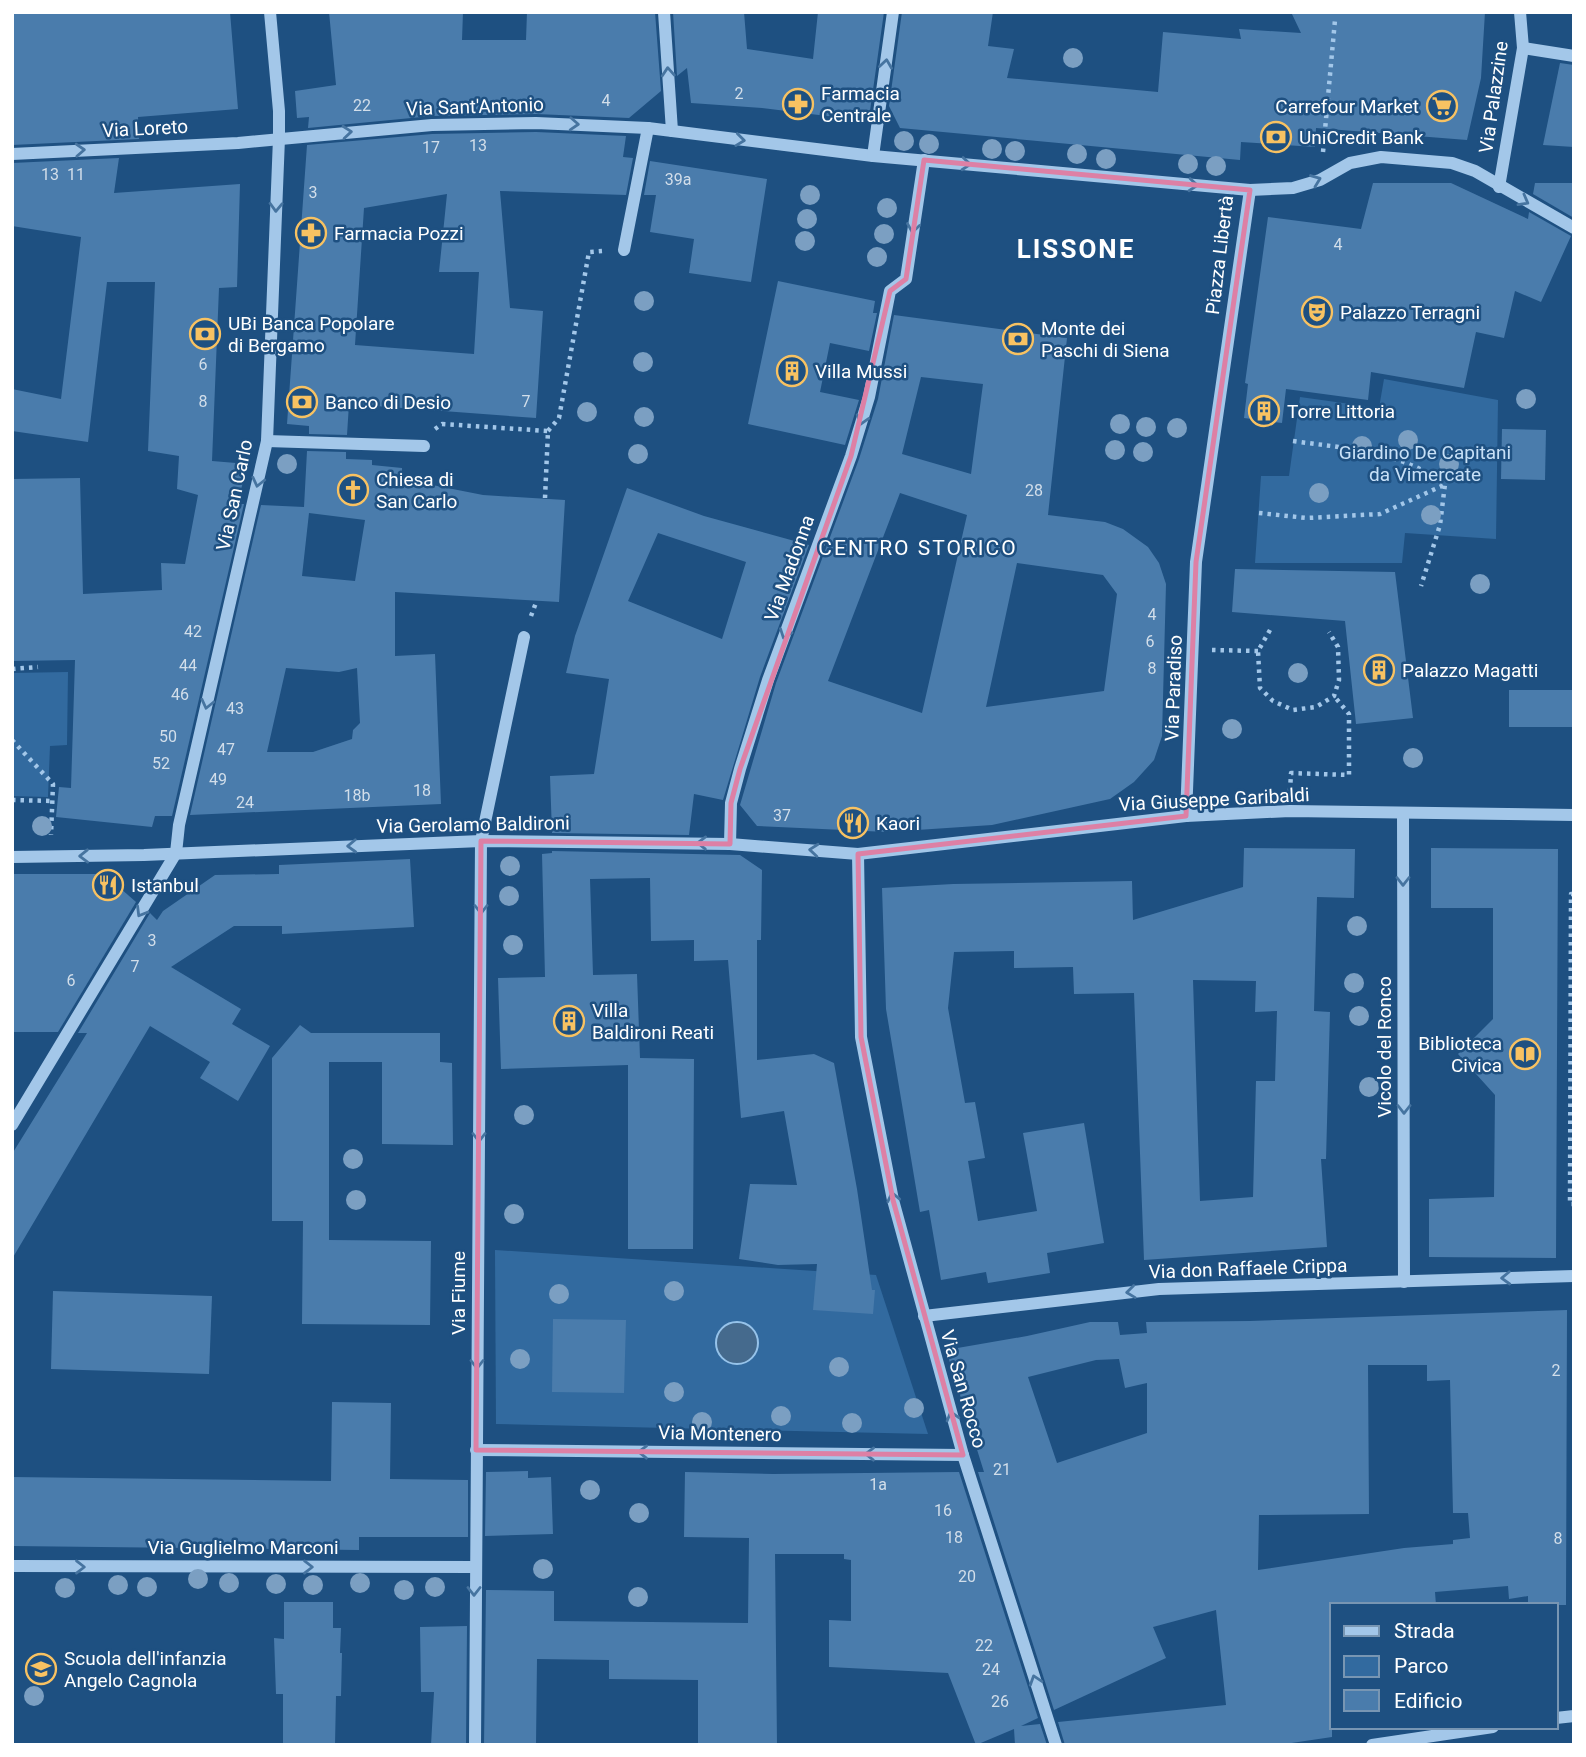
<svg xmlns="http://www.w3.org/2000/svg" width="1586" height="1757" font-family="Roboto,sans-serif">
<rect width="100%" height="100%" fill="#1e5081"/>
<g fill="#326a9f">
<polygon points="1384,379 1498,400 1496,539 1405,533 1402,563 1255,563 1261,476 1289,476 1300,397 1379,408"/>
<polygon points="68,672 67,745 50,746 48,797 12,796 12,673"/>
<polygon points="495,1250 876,1275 928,1434 496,1424"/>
</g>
<circle fill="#456a8d" stroke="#96c3ea" stroke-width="2" cx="737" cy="1343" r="21"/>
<g fill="#4a7cac" fill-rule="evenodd">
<polygon points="12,12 230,12 238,109 138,117 139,139 12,145"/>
<polygon points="329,12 463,12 462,40 526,40 527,12 655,12 661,91 629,118 536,114 432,116 308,128 309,117 297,118 295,91 336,85"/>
<polygon points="673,12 744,12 747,49 813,59 818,12 884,12 870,111 862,118 835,117 762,108 691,103 687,68 677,76"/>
<polygon points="902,12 993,12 988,46 1014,49 1007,78 1158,92 1163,32 1241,39 1239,29 1301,33 1291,12 1485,12 1481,78 1467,140 1316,128 1315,147 1241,142 1240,160 900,128 889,106"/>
<polygon points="1560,63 1574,65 1574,147 1543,145"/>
<path d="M536 132 626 136 623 157 633 158 626 195 500 191 510 308 543 311 536 418 349 404 347 435 309 434V426L287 424 307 145 432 134ZM447 194 439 272H479L474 354 355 345 364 208Z"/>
<polygon points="119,158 114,193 240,184 237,287 219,288 212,461 248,464 237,504 244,504 172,816 155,816 152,827 56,817 59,787 71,788 75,660 12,661 12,479 80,478 83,594 162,590 161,563 185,564 198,495 177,489 179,456 148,451 155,282 107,282 88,442 12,431 12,389 61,399 81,237 12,226 12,163"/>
<polygon points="650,161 767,179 751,282 689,273 694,239 650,232 656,195 644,195"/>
<polygon points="1373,183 1451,183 1528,219 1529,212 1571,236 1541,302 1515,291 1504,338 1476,332 1464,388 1371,372 1368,400 1286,389 1282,423 1244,418 1248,384 1245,383 1268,217 1361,229"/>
<polygon points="1535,183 1574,183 1574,218 1533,194"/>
<polygon points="778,281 875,301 873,313 877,313 869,351 830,343 820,392 859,400 845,445 748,424"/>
<path d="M894 315 1067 338 1048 515 1105 522 1123 529 1148 547 1159 563 1166 584 1162 736 1154 760 1134 782 1110 799 992 825 887 832 757 826 740 805 776 683 859 459 878 399ZM921 377 983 384 971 474 902 454ZM900 493 967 515 922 713 828 681ZM1017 563 1103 575 1117 594 1104 691 986 707Z"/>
<polygon points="1502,429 1546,430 1545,480 1501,479"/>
<path d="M307 451 346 452V459L372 460V465L402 468V479L483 495 565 500 559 602 395 592V656L435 654 441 804 190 815 261 505 304 507ZM309 513 365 520 355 581 302 576ZM286 668 339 672 357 668 360 723 353 730 352 739 313 752H267Z"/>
<path d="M627 488 704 516 809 545 760 677 723 800 694 794 689 835 552 833 550 776 594 774 609 679 566 673 575 636ZM658 533 746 562 722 639 628 601Z"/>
<polygon points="1235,569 1395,572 1413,718 1356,724 1345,621 1232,612"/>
<rect x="1509" y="690" width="65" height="37"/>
<path d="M1244 848 1355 849 1354 898 1317 897 1314 1011 1330 1012 1326 1159H1321L1327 1247 1144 1260 1134 993 1074 994 1073 967 1014 968V951L954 952 948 1008 965 1103 975 1102 985 1158 968 1161 978 1221 1037 1211 1023 1133 1084 1123 1104 1243 1047 1253 1050 1273 988 1283 986 1272 941 1280 929 1210 920 1212 886 1009 882 888 953 884 1132 881 1133 920 1243 887ZM1193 980 1256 981 1255 1012 1277 1011 1275 1081H1256L1253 1197 1200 1201Z"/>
<polygon points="1431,848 1558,849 1556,1258 1429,1257 1429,1199 1494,1197 1495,1095 1458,1054 1493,1019 1493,908 1431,908"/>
<polygon points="552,851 740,855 762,870 761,940 757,940 757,1060 814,1054 834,1063 857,1189 872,1290 875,1290 873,1314 813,1310 817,1264 778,1265 739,1259 750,1184 797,1185 784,1111 741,1118 728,960 694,961 694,940 651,941 650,878 590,879 593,975 637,974 640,1058 694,1059 693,1249 628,1249 628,1065 501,1069 498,978 545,977 542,854 552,853"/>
<polygon points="410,859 414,927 282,934 282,926 234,926 171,967 241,1009 232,1024 270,1046 238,1101 200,1078 210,1062 150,1026 12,1259 12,1154 87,1033 78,1033 150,913 157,920 163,911 215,875 279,874 279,865"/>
<polygon points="12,874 104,874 136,902 58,1032 12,1032"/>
<polygon points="300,1025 311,1033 440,1033 440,1062 452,1063 453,1145 382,1144 382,1062 329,1062 329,1240 431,1241 430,1325 302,1324 303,1221 272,1221 272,1058"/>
<polygon points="53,1291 212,1296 209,1374 51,1369"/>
<path d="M1567 1310 1566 1605H1528V1596L1509 1599 1508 1586 1435 1592 1436 1605H1332V1737L1278 1745H1065L1058 1722 1226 1705 1216 1610 1153 1627 1166 1658 1054 1710 978 1472H984L946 1350 1027 1336 1090 1322H1118L1120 1335 1147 1333 1146 1322 1250 1321ZM1119 1359 1125 1388 1147 1383V1433L1057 1463 1028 1377 1096 1360ZM1368 1365H1427V1381L1450 1380 1453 1513H1468L1470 1538 1453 1540V1544L1404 1548 1258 1570 1259 1515 1369 1514Z"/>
<polygon points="553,1319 626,1320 624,1393 552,1392"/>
<polygon points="332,1402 391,1403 390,1479 468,1480 468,1537 359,1537 359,1550 12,1546 12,1477 331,1481"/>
<polygon points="528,1471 528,1478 551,1477 553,1534 485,1536 486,1472"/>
<polygon points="685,1472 773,1474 959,1472 1038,1718 1021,1726 1040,1724 1047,1745 1015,1745 1014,1729 976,1745 948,1673 829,1667 829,1620 851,1621 851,1560 844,1559 844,1554 775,1554 777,1745 698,1745 698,1680 609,1679 609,1660 537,1659 536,1745 484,1745 486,1590 554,1591 554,1621 748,1623 749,1538 684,1537"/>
<polygon points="284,1602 333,1602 333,1628 341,1628 340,1653 342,1653 341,1696 336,1696 335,1745 283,1745 283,1694 276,1694 274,1638 284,1639"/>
<polygon points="467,1626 466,1745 431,1745 434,1692 421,1692 420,1627"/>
</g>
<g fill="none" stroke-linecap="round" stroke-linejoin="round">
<g stroke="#a3c7e9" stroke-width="4.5" stroke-dasharray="3.5 5" stroke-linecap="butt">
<polyline points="1323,152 1335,20"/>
<polyline points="435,429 442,424 548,431 545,498"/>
<polyline points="548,431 559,418 589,252 602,251"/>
<path d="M1293 441C1349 449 1397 450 1445 484L1440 525 1421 586"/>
<polyline points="1259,513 1307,518 1380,514 1444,485"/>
<polyline points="531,616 537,600"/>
<polyline points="1270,630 1258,651 1260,688 1273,701 1293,710 1316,707 1334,696 1339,680 1338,647 1329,632"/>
<polyline points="1212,650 1258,651"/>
<polyline points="12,669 38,667"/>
<polyline points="12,740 53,784 51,835"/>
<polyline points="1290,791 1291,773 1349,775 1349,714 1334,696"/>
<polyline points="12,800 53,801"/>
<polyline points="1574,894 1571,894 1570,1204 1574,1204"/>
</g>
<g stroke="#a3c7e9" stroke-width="12">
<polyline points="664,12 672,131"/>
<polyline points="1523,48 1574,56"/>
<polyline points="12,154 238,143 432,125 536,123 648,128 873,156 1250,190 1293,188 1320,180 1350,163 1381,157 1452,163 1475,171 1574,228"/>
<polyline points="873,156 893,12"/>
<polyline points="1499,187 1523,48 1520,12"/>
<polyline points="624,250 648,128"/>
<polyline points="267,441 424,446"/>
<polyline points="1403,813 1404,1282"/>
<polyline points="1186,816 1196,562 1250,190"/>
<polyline points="730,844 731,803 740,769 768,680 851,456 869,397 890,291 906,279 924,160"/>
<polyline points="858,854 861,1037 893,1200 963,1455 1056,1745"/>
<polyline points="12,857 144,855 481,841 730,844 858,854 1186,816 1290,811 1574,815"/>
<polyline points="12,1125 176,853 179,825 267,441 279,138 279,111 270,12"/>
<polyline points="924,1316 1159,1289 1574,1276"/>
<polyline points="476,1450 963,1455"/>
<polyline points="12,1566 474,1567"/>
<polyline points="1556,1718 1574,1716"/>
<polyline points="475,1745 481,841 524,637"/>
<polyline points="1372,1745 1493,1727"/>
</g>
</g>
<g fill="#7b9fc2">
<circle cx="1073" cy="58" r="10"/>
<circle cx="904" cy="141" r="10"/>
<circle cx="929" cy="144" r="10"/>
<circle cx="992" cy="149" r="10"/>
<circle cx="1015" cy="151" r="10"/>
<circle cx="1077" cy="154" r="10"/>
<circle cx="1106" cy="159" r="10"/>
<circle cx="1188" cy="164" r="10"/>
<circle cx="1216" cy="166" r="10"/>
<circle cx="810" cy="195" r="10"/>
<circle cx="887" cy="208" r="10"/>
<circle cx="807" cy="219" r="10"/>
<circle cx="884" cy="234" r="10"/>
<circle cx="805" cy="241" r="10"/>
<circle cx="877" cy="257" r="10"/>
<circle cx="644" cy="301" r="10"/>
<circle cx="643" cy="362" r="10"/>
<circle cx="1526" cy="399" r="10"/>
<circle cx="587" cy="412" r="10"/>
<circle cx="644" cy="417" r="10"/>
<circle cx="1120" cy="424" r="10"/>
<circle cx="1146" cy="427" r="10"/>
<circle cx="1177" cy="428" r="10"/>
<circle cx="1408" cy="440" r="10"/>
<circle cx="1362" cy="446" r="10"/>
<circle cx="1115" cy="450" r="10"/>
<circle cx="1143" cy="452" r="10"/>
<circle cx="638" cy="454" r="10"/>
<circle cx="287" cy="464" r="10"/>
<circle cx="1449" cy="464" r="10"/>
<circle cx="1319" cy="493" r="10"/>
<circle cx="1431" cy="515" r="10"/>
<circle cx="1480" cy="584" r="10"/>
<circle cx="1298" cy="673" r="10"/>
<circle cx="1232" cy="729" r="10"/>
<circle cx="1413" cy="758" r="10"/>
<circle cx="42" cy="826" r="10"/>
<circle cx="510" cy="866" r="10"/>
<circle cx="509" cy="896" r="10"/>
<circle cx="1357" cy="926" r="10"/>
<circle cx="513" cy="945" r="10"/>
<circle cx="1354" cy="983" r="10"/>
<circle cx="1359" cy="1016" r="10"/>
<circle cx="1369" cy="1087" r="10"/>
<circle cx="524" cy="1115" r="10"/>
<circle cx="353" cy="1159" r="10"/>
<circle cx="356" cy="1200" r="10"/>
<circle cx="514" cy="1214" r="10"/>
<circle cx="674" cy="1291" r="10"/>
<circle cx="559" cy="1294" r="10"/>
<circle cx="520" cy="1359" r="10"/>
<circle cx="839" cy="1367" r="10"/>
<circle cx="674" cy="1392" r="10"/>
<circle cx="914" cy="1408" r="10"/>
<circle cx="781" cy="1416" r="10"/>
<circle cx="702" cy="1422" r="10"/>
<circle cx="852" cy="1423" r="10"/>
<circle cx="590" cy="1490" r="10"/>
<circle cx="639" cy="1513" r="10"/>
<circle cx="543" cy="1569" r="10"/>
<circle cx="198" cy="1579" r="10"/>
<circle cx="229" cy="1583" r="10"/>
<circle cx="360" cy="1583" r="10"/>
<circle cx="276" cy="1584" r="10"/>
<circle cx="118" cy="1585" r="10"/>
<circle cx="313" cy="1585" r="10"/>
<circle cx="147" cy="1587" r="10"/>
<circle cx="435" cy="1587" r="10"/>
<circle cx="65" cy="1588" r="10"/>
<circle cx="404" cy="1590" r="10"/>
<circle cx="638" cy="1597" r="10"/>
<circle cx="34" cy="1696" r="10"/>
</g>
<defs><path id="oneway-chevron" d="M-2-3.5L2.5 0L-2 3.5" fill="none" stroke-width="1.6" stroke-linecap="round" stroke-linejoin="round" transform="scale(1.75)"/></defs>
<g stroke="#4674a0">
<use href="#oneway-chevron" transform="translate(886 64) rotate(-82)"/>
<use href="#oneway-chevron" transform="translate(668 72) rotate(-94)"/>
<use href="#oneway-chevron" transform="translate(574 124) rotate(3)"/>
<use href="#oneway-chevron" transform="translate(347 132) rotate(-5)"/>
<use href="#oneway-chevron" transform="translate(740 140) rotate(7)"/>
<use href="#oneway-chevron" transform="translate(80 150) rotate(-3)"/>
<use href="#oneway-chevron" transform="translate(966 164) rotate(5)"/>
<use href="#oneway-chevron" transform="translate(1316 180) rotate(-21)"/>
<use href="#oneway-chevron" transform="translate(1193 185) rotate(5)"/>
<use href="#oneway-chevron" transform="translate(1524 201) rotate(29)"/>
<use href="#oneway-chevron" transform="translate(276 207) rotate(92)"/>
<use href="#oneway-chevron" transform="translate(913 228) rotate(99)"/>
<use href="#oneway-chevron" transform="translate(862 420) rotate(107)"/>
<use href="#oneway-chevron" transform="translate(258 482) rotate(103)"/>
<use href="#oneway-chevron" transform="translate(785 634) rotate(110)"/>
<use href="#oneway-chevron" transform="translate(207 704) rotate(103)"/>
<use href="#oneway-chevron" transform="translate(702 843) rotate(-179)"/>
<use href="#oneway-chevron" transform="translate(352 846) rotate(178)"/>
<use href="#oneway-chevron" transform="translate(814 850) rotate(-175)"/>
<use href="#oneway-chevron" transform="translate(84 856) rotate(179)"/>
<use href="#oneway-chevron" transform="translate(1403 881) rotate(90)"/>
<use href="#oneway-chevron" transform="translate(481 909) rotate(90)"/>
<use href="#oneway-chevron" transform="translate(141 912) rotate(121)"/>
<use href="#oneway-chevron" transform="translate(1404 1109) rotate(90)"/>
<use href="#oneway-chevron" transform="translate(479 1137) rotate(90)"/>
<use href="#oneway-chevron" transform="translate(893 1197) rotate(-102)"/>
<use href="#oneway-chevron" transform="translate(1506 1278) rotate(178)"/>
<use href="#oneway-chevron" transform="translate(1131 1292) rotate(173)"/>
<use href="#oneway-chevron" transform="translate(477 1364) rotate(90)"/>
<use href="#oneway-chevron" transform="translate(952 1416) rotate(-106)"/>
<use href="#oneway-chevron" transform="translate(643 1452) rotate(-179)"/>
<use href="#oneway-chevron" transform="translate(870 1454) rotate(-179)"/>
<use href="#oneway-chevron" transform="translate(80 1567)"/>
<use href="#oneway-chevron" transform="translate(308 1567)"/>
<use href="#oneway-chevron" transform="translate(474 1591) rotate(90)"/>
<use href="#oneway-chevron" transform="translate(1035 1680) rotate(-108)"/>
</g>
<path fill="none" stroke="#dd80a5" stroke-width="5" stroke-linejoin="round" d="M924 160 1250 190 1196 562 1186 816 858 854 861 1037 893 1200 963 1455 476 1450 481 841 730 844 731 803 740 769 851 456 890 291 906 279Z"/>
<defs>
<g id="pharmacy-ring" transform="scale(1.575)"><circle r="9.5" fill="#1e5081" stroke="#f8c262" stroke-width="1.5"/><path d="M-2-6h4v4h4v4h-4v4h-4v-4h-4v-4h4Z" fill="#f8c262"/></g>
<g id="supermarket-ring" transform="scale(1.575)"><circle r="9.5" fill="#1e5081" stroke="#f8c262" stroke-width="1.5"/><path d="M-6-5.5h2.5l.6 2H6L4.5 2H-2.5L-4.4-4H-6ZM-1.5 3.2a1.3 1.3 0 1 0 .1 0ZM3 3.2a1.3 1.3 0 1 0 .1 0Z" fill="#f8c262"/></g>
<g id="bank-ring" transform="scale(1.575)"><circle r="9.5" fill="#1e5081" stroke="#f8c262" stroke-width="1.5"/><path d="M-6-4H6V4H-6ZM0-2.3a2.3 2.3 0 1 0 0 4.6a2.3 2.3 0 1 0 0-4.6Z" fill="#f8c262"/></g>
<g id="theatre-ring" transform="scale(1.575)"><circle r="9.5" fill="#1e5081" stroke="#f8c262" stroke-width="1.5"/><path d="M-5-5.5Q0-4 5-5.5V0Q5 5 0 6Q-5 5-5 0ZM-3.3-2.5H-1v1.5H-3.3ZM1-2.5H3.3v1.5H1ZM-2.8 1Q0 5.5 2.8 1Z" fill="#f8c262"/></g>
<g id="building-ring" transform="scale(1.575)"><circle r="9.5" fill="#1e5081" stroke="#f8c262" stroke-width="1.5"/><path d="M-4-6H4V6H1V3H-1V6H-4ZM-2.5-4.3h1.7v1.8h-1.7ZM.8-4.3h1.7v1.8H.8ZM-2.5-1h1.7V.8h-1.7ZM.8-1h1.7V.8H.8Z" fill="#f8c262"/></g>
<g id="church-ring" transform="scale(1.575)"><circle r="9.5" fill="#1e5081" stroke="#f8c262" stroke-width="1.5"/><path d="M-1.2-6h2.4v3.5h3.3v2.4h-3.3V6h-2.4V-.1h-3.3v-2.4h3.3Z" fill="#f8c262"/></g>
<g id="restaurant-ring" transform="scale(1.575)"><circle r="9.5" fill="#1e5081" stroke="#f8c262" stroke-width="1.5"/><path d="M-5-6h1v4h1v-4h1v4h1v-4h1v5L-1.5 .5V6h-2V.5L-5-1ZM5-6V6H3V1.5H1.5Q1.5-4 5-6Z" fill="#f8c262"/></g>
<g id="library-ring" transform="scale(1.575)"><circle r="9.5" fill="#1e5081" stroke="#f8c262" stroke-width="1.5"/><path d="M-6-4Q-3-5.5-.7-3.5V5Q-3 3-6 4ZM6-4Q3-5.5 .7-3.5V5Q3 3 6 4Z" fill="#f8c262"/></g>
<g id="school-ring" transform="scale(1.575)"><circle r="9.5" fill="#1e5081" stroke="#f8c262" stroke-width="1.5"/><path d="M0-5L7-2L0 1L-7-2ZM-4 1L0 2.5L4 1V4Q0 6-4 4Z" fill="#f8c262"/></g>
</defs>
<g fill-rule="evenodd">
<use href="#pharmacy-ring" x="798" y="104"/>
<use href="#supermarket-ring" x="1442" y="106"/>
<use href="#bank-ring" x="1276" y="137"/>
<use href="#pharmacy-ring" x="311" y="233"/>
<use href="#theatre-ring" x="1317" y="312"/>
<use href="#bank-ring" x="205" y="334"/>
<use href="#bank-ring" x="1018" y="339"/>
<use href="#building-ring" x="792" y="371"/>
<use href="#bank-ring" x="302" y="402"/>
<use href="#building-ring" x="1264" y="411"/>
<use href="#church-ring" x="353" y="490"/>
<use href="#building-ring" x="1379" y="670"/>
<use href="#restaurant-ring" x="853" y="823"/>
<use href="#restaurant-ring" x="108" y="885"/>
<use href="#building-ring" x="569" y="1021"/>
<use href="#library-ring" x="1525" y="1054"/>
<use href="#school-ring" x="41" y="1669"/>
</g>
<g text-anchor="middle" stroke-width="5" stroke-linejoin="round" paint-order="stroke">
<g font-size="16" fill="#d2deea">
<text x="739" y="99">2</text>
<text x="606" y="106">4</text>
<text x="362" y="111">22</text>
<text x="478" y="151">13</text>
<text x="431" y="153">17</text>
<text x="50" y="180">13</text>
<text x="76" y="180">11</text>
<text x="678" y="185">39a</text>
<text x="313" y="198">3</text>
<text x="1338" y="250">4</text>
<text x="203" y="370">6</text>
<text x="203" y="407">8</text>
<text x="526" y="407">7</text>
<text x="1034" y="496">28</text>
<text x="1152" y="620">4</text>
<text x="193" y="637">42</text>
<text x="1150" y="647">6</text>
<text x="188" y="671">44</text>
<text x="1152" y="674">8</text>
<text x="180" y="700">46</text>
<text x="235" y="714">43</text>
<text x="168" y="742">50</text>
<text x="226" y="755">47</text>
<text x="161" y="769">52</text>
<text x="218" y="785">49</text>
<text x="422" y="796">18</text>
<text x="357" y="801">18b</text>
<text x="245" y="808">24</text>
<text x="782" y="821">37</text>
<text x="152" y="946">3</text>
<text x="135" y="972">7</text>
<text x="71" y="986">6</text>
<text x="1556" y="1376">2</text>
<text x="1002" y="1475">21</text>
<text x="878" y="1490">1a</text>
<text x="943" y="1516">16</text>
<text x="954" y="1543">18</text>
<text x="1558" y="1544">8</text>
<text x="967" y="1582">20</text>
<text x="984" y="1651">22</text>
<text x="991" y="1675">24</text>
<text x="1000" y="1707">26</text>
</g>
<g font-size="19" fill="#fff" stroke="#1e5081" text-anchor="start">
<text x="821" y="100">Farmacia<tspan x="821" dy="22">Centrale</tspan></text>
<text x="1419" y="113" text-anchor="end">Carrefour Market</text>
<text x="1299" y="144">UniCredit Bank</text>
<text x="334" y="240">Farmacia Pozzi</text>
<text x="1340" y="319">Palazzo Terragni</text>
<text x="228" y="330">UBi Banca Popolare<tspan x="228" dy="22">di Bergamo</tspan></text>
<text x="1041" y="335">Monte dei<tspan x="1041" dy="22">Paschi di Siena</tspan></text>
<text x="815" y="378">Villa Mussi</text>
<text x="325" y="409">Banco di Desio</text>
<text x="1287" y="418">Torre Littoria</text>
<text x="376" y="486">Chiesa di<tspan x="376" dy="22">San Carlo</tspan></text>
<text x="1402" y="677">Palazzo Magatti</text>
<text x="876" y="830">Kaori</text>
<text x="131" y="892">Istanbul</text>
<text x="592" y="1017">Villa<tspan x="592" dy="22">Baldironi Reati</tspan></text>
<text x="1502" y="1050" text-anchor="end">Biblioteca<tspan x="1502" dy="22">Civica</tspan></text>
<text x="64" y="1665">Scuola dell'infanzia<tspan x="64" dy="22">Angelo Cagnola</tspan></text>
</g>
<g font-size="19" fill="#fff" stroke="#1e5081">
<text transform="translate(1493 97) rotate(-82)" y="7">Via Palazzine</text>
<text transform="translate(475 106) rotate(-2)" y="7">Via Sant'Antonio</text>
<text transform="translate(145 128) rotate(-3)" y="7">Via Loreto</text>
<text transform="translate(1219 255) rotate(-83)" y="7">Piazza Libertà</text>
<text transform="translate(234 495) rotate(-78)" y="7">Via San Carlo</text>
<text transform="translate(789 568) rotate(-70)" y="7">Via Madonna</text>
<text transform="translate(1173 688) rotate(-88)" y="7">Via Paradiso</text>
<text transform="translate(1214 799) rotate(-3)" y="7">Via Giuseppe Garibaldi</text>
<text transform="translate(473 824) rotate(-1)" y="7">Via Gerolamo Baldironi</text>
<text transform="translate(1384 1047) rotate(-90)" y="7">Vicolo del Ronco</text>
<text transform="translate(1248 1268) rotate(-2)" y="7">Via don Raffaele Crippa</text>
<text transform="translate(458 1293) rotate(-90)" y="7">Via Fiume</text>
<text transform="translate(964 1389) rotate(74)" y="7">Via San Rocco</text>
<text transform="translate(720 1433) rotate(1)" y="7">Via Montenero</text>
<text x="243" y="1554">Via Guglielmo Marconi</text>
</g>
<g font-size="19" fill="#c7e0f7" stroke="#1e5081">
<text x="1425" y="459">Giardino De Capitani<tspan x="1425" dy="22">da Vimercate</tspan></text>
</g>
<g font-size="21" letter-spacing="2" fill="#fff" stroke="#1e5081">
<text x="918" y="555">CENTRO STORICO</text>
</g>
<g font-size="26" font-weight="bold" letter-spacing="2" fill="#fff" stroke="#1e5081">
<text x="1076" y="258">LISSONE</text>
</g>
</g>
<rect width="1586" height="1757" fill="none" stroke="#ffffff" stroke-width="28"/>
<rect x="1330" y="1603" width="228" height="126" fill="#1e5081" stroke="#7896b3" stroke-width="2"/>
<rect x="1344" y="1626" width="35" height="10" fill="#a3c7e9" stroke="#7896b3" stroke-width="2"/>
<text x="1394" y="1638" font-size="21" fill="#ffffff">Strada</text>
<rect x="1344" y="1656" width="35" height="21" fill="#326a9f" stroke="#7896b3" stroke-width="2"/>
<text x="1394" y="1673" font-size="21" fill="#ffffff">Parco</text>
<rect x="1344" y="1690" width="35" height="21" fill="#4a7cac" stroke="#7896b3" stroke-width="2"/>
<text x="1394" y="1708" font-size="21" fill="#ffffff">Edificio</text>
</svg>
